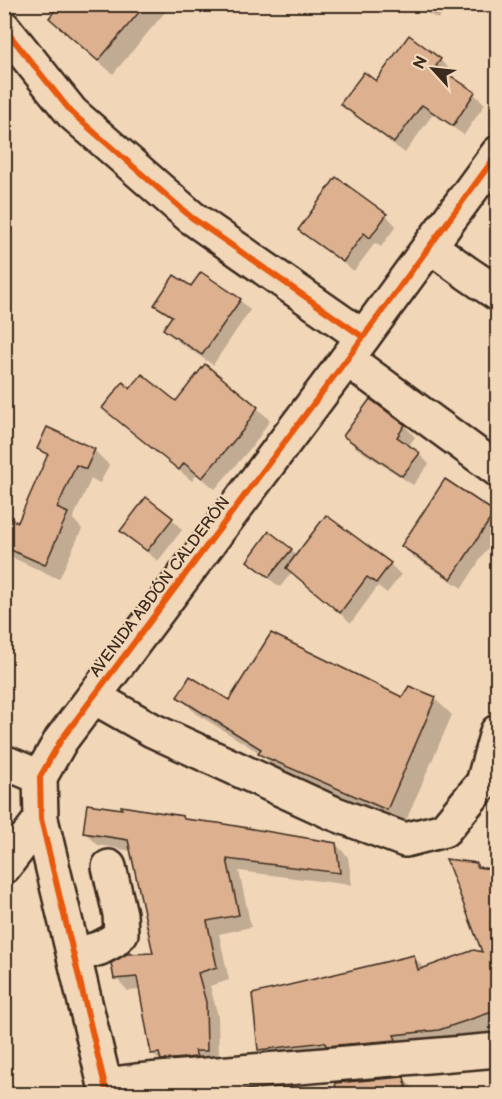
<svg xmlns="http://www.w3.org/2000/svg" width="502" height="1099" font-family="'Balsamiq Sans',sans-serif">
<rect width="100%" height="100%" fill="#f2d6b8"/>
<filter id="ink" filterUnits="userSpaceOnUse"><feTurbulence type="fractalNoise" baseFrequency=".0167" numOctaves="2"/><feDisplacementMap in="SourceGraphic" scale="12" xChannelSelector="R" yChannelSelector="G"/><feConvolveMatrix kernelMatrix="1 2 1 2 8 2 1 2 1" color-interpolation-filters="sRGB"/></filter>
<g filter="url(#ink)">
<g fill="#0003">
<polygon points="62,4 160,4 166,11 113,74 65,33 51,18"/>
<polygon points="414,4 446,4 438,19 418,8"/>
<polygon points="440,60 451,70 447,75 474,94 485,104 464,135 433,114 405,153 353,114 342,103 376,83"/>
<polygon points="386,215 396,226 381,247 375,243 354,271 311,240 300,229"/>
<polygon points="192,288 240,300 250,310 213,365 176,340 165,329 172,318 156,304"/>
<polygon points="131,391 177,403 257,408 270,420 255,443 215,489 197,474 192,481 121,423 108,411"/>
<polygon points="370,401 405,426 415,437 408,447 419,454 429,464 413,485 355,447 345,436"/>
<polygon points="39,449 94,450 109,465 100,483 91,479 73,519 82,529 59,579 11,557 4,551 4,532 18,524 48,458"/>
<polygon points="494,513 498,517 498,536 496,535 462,588 414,557 403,546"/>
<polygon points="327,517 390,564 401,575 387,593 378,586 351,623 292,572 280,587 259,571 249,561 291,550 297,556"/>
<polygon points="172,519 182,530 158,561 133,541 122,531"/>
<polygon points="179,696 229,703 435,699 452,715 404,825 277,770 260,753 195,713"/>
<polygon points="183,818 186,821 336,844 348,857 352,885 239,871 251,927 219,934 229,980 210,986 218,1016 219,1063 165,1066 152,1053 141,990 128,991 116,978 155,954 132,851 98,845 85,832"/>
<polygon points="477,865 481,869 498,871 498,1029 455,1044 274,1063 260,1049 413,957 426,969 484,953"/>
<polygon points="403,1078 417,1092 417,1094 340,1094"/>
</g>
<g fill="#ddb190" stroke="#3b2a1e" stroke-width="1.5">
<polygon points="60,4 146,4 98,61 49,18"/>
<polygon points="409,35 441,59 436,66 475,92 453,126 422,105 394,143 340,104 364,72 376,81"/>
<polygon points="336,177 387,214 370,238 364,233 343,262 298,230"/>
<polygon points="201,272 241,299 202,355 163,329 172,316 154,305 174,275 191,286"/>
<polygon points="205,364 258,407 243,430 202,478 184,463 179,470 102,408 123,382 130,389 142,374 176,401"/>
<polygon points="370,399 405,425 397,437 420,453 402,476 343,436"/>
<polygon points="47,427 95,449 86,469 76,465 57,508 68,513 45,565 4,547 4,517 18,522 48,454 37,449"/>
<polygon points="445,479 495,512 451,579 401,546"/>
<polygon points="146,497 173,518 147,551 120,531"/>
<polygon points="326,515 391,563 376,583 367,577 340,613 286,568"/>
<polygon points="269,531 292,549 269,577 247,561"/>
<polygon points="271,633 402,697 409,686 436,697 387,810 258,754 261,749 177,697 190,676 229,700"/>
<polygon points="87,804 122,809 121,806 183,816 184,819 218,823 336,843 340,873 227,859 239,915 207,921 217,967 198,973 206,1002 207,1051 195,1051 197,1057 161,1060 159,1053 151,1054 137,977 114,979 111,963 127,954 153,953 128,840 83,833"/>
<polygon points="446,859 477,863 477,867 498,870 498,1010 439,1030 394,1035 396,1040 326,1046 325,1042 258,1050 252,994 414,955 418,970 474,950 482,952"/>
<polygon points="404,1077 408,1095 338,1095 335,1083"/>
</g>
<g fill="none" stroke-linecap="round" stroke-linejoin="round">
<g stroke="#3b2a1e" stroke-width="38">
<g id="minor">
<polyline points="4,28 72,113 191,217 363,337"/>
<polyline points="430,246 467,273 498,294"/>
<polyline points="347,359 498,470"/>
<polyline points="94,697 152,730 333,813 405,840 444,830 483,783 497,732"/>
<polyline points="4,762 40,777"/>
<polyline points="4,867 41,819"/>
<polyline points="74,956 100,948 113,941 121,933 120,914 109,867"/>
<polyline points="105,1085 136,1081 498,1050"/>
<polyline points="107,1094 41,819 40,777 61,740 347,359 498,153"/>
</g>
</g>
<use href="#minor" stroke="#f2d6b8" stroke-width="33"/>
<g stroke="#f2d6b8" stroke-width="10">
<g id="cycleway">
<polyline points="4,28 72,113 191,217 363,337"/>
<polyline points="107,1094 41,819 40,777 61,740 347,359 498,153"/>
</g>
</g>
<use href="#cycleway" stroke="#e8590c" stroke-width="6"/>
</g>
</g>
<g text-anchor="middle" stroke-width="4.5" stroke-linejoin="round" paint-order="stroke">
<g font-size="16" fill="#3b2a1e" stroke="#f2d6b8">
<text transform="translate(159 586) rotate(-53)" y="6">AVENIDA ABDÓN CALDERÓN</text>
</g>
</g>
<rect width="502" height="1099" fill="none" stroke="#f2d6b8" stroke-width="24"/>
<rect x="12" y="12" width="478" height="1075" fill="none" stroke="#3b2a1e" stroke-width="2" filter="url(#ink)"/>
<g transform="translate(433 69) rotate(297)" stroke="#f2d6b8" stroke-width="4.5" paint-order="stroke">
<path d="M0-4.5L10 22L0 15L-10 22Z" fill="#3b2a1e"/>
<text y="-9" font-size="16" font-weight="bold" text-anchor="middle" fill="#3b2a1e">N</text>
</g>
</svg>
